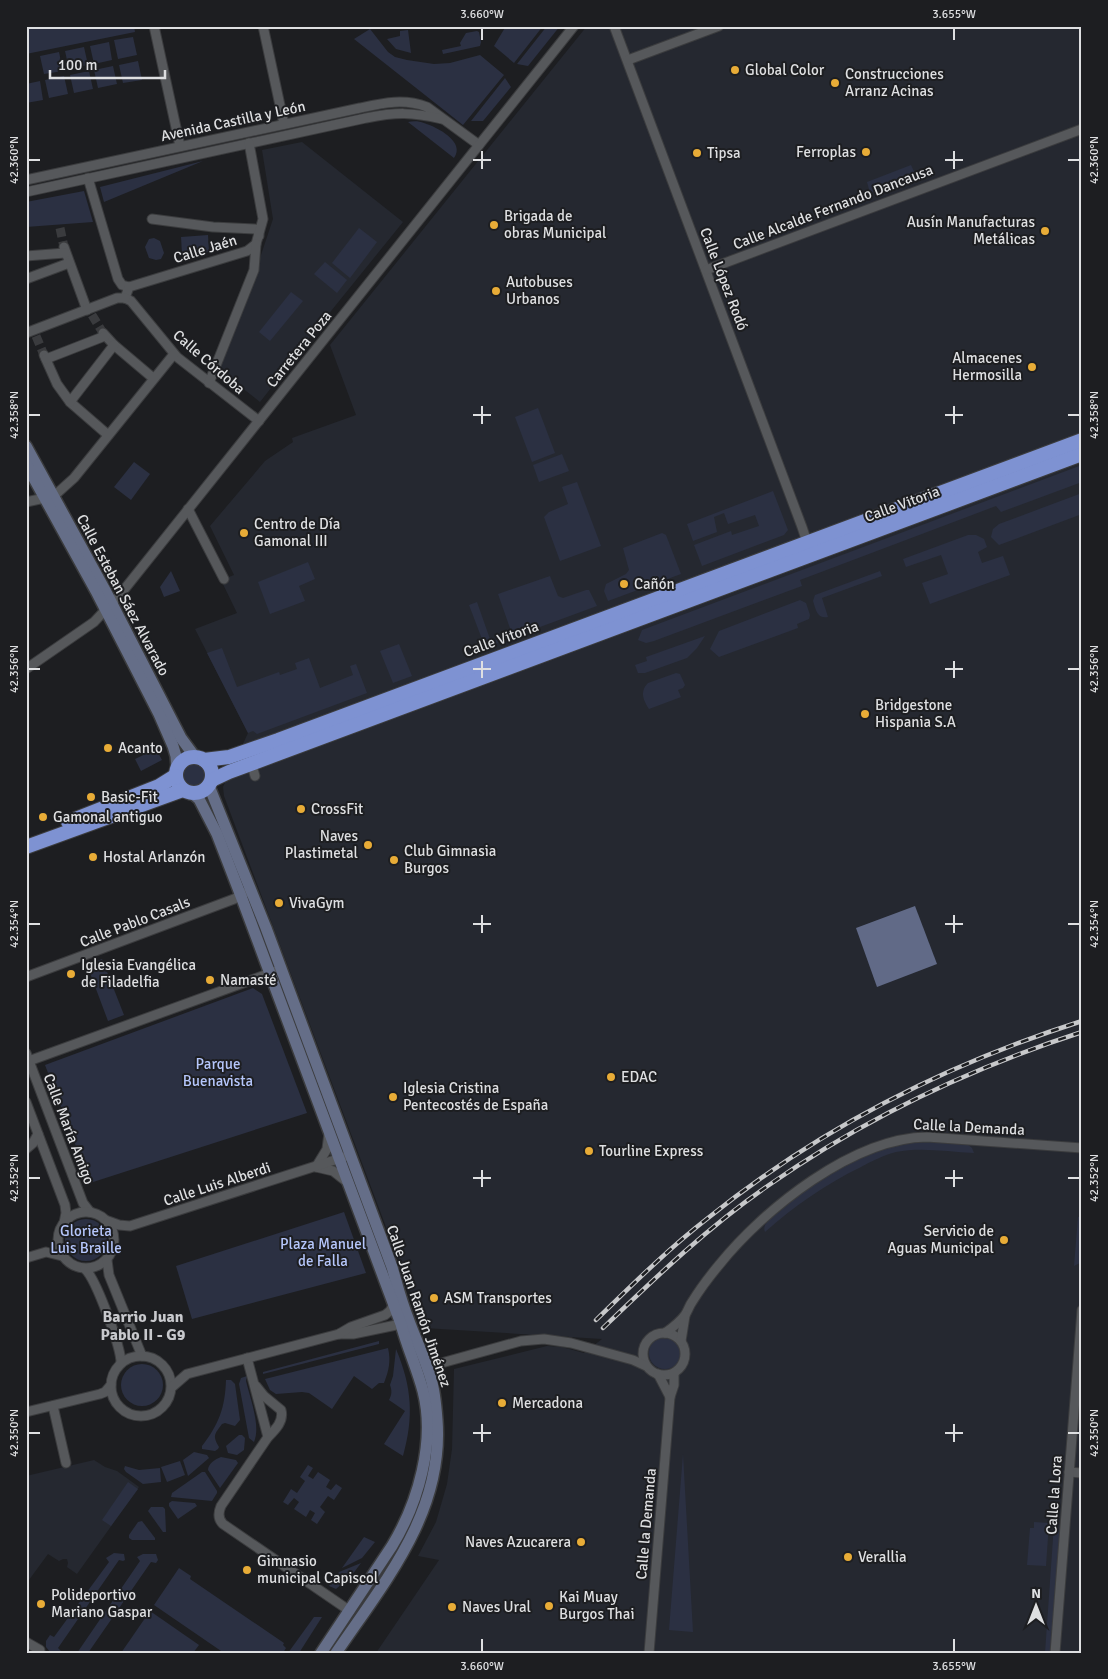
<svg xmlns="http://www.w3.org/2000/svg" width="1108" height="1679" font-family="Signika,sans-serif">
<rect width="100%" height="100%" fill="#1d1e21"/>
<g fill="#252830">
<polygon points="587,26 1082,26 1082,1653 376,1653 439,1560 418,1556 436,1522 447,1484 452,1449 454,1369 547,1346 562,1347 584,1353 602,1339 424,1328 224,796 223,787 248,733 195,629 237,613 221,580 234,575 210,526 265,461 293,442 292,438 356,415 330,345"/>
<polygon points="302,142 403,222 327,316 325,315 319,322 320,324 275,382 273,381 269,387 271,388 260,402 218,369 249,291 273,219 262,150"/>
<polygon points="94,1460 105,1467 117,1471 139,1487 77,1574 67,1567 68,1563 67,1559 63,1559 59,1561 48,1554 26,1584 26,1476"/>
</g>
<g fill="#2b3042">
<polygon points="26,26 134,26 135,32 26,54"/>
<polygon points="506,26 543,26 514,63 494,46"/>
<polygon points="547,26 560,26 528,66 517,64"/>
<polygon points="370,29 388,52 395,57 407,60 434,64 450,63 480,55 504,75 463,125 354,39"/>
<polygon points="408,30 411,53 396,49 387,39 400,36 400,31"/>
<polygon points="477,31 479,32 481,42 480,46 443,54 442,50 461,46 460,43 466,33"/>
<polygon points="133,37 137,55 118,59 114,40"/>
<polygon points="109,42 112,60 94,64 90,46"/>
<polygon points="84,47 88,65 69,69 65,51"/>
<polygon points="59,52 63,71 44,74 40,56"/>
<polygon points="138,61 142,80 123,83 119,65"/>
<polygon points="113,66 117,84 98,88 94,70"/>
<polygon points="89,71 93,89 74,93 70,75"/>
<polygon points="64,76 68,94 49,98 45,80"/>
<polygon points="505,78 511,87 483,121 471,121"/>
<polygon points="40,81 43,100 26,103 26,84"/>
<path d="M408 122C413 121 419 121 424 123 437 127 466 142 454 158Z"/>
<polygon points="203,161 104,202 100,187"/>
<polygon points="911,165 916,176 870,193 867,182"/>
<polygon points="84,191 93,222 26,227 26,202"/>
<polygon points="359,228 377,242 350,278 332,263"/>
<polygon points="208,235 209,252 182,254 181,237"/>
<polygon points="154,238 160,241 164,253 161,259 156,260 149,258 145,247 149,239"/>
<polygon points="325,262 347,280 337,293 314,274"/>
<polygon points="291,292 303,301 270,341 259,332"/>
<polygon points="538,408 555,453 532,462 515,417"/>
<polygon points="562,454 569,471 539,482 533,465"/>
<polygon points="134,462 150,474 131,500 114,487"/>
<polygon points="1082,465 1082,482 1001,512 996,506 800,580 802,586 654,641 646,643 638,640 642,630"/>
<polygon points="577,482 601,546 560,561 544,517 549,512 568,504 562,487"/>
<polygon points="773,491 788,530 784,535 702,566 694,545 731,531 732,535 759,526 755,515 728,524 724,513 714,517 717,532 693,541 687,524"/>
<polygon points="1082,493 1082,514 999,545 991,537 993,529 999,524"/>
<polygon points="662,533 666,535 681,574 608,601 604,591 606,584 626,574 629,570 623,548"/>
<polygon points="968,535 976,535 984,539 987,547 978,552 982,563 1003,556 1010,575 930,604 922,583 948,574 941,555 906,567 903,559"/>
<polygon points="308,562 315,579 299,586 305,601 270,614 258,582"/>
<polygon points="171,571 180,591 164,597 160,587"/>
<path d="M880 571 882 576 822 598 828 617C817 619 816 610 813 601L815 595Z"/>
<polygon points="550,576 558,596 563,598 586,590 589,590 597,606 507,639 506,637 512,634 498,594"/>
<polygon points="800,600 806,603 810,615 809,619 797,624 798,628 719,657 710,649 719,631"/>
<polygon points="477,602 491,642 497,640 498,643 485,647 469,605"/>
<polygon points="705,636 697,648 687,658 645,673 638,673 635,665 647,661 646,657"/>
<polygon points="399,644 412,676 393,683 380,651"/>
<polygon points="222,648 237,687 279,672 280,675 297,669 295,663 309,658 320,688 353,675 350,666 356,664 367,693 257,734 253,731 248,733 207,653"/>
<path d="M676 673 680 674 685 685 683 688 678 690 681 697 649 709C644 701 639 692 648 683Z"/>
<polygon points="156,749 162,760 141,771 135,759"/>
<circle cx="194" cy="774" r="12"/>
<polygon points="102,959 124,1015 108,1021 87,965"/>
<polygon points="253,988 262,994 307,1113 90,1183 45,1065"/>
<path d="M926 1141 967 1144 972 1148 974 1153C948 1152 922 1147 896 1152 884 1155 872 1161 861 1167 826 1184 794 1206 765 1232 764 1229 764 1229 765 1225 768 1220 775 1215 779 1212 806 1187 839 1165 873 1152 891 1145 907 1143 926 1141Z"/>
<polygon points="344,1212 366,1273 192,1319 176,1266"/>
<polygon points="1078,1217 1082,1217 1082,1255 1080,1263 1074,1266"/>
<circle cx="86" cy="1240" r="21"/>
<circle cx="665" cy="1353" r="16"/>
<polygon points="379,1341 379,1344 263,1374 263,1372"/>
<path d="M388 1348C391 1361 389 1370 384 1383H379L372 1389 354 1376 332 1409 309 1393 302 1392 276 1394 270 1390 265 1379Z"/>
<path d="M396 1349C412 1387 414 1417 403 1456L384 1444 405 1411 389 1400C392 1394 392 1391 390 1385L393 1376Z"/>
<circle cx="142" cy="1385" r="21"/>
<path d="M247 1376 246 1381C250 1398 261 1426 254 1442L249 1438 239 1384 241 1378Z"/>
<path d="M226 1380H231L235 1384 240 1420 235 1426 225 1423 222 1424C215 1434 212 1435 219 1447L218 1449 215 1451 202 1449V1446C219 1424 225 1408 226 1380Z"/>
<polygon points="239,1435 242,1435 245,1438 244,1450 237,1455 228,1453 226,1446"/>
<polygon points="194,1452 207,1455 209,1458 188,1476 183,1460"/>
<polygon points="683,1454 693,1632 669,1630"/>
<path d="M221 1457 236 1460 238 1463 220 1488 208 1470C208 1464 215 1459 221 1457Z"/>
<polygon points="180,1461 185,1475 167,1482 161,1467"/>
<path d="M428 1461C429 1518 380 1579 349 1625L346 1623 386 1565Z"/>
<polygon points="308,1465 313,1468 308,1476 313,1479 318,1472 330,1480 326,1487 331,1490 336,1484 342,1488 334,1500 328,1496 320,1507 325,1512 317,1524 311,1520 315,1513 310,1510 306,1517 294,1509 299,1502 294,1498 288,1505 283,1502 291,1489 297,1493 305,1481 300,1477"/>
<polygon points="125,1466 139,1470 160,1468 161,1482 143,1484 126,1472 124,1469"/>
<polygon points="202,1472 205,1472 217,1491 217,1493 212,1501 171,1497 172,1493"/>
<polygon points="128,1482 138,1489 111,1526 102,1520"/>
<polygon points="172,1501 195,1503 197,1506 178,1519 169,1506 169,1503"/>
<polygon points="151,1507 163,1507 165,1509 166,1532 163,1532 148,1511"/>
<polygon points="142,1521 155,1538 155,1540 132,1540 129,1538 129,1535 138,1522"/>
<polygon points="1034,1522 1049,1523 1046,1566 1027,1565 1030,1528 1034,1528"/>
<polygon points="1054,1524 1057,1525 1060,1529 1051,1651 1045,1653"/>
<polygon points="364,1537 375,1542 362,1558 342,1568"/>
<polygon points="114,1553 124,1554 125,1560 123,1561 119,1560 58,1648 61,1651 60,1653 51,1653 46,1647 46,1641 50,1635 54,1637 109,1562 106,1558"/>
<polygon points="143,1554 156,1554 158,1560 156,1563 151,1562 88,1653 77,1653 140,1561 137,1557"/>
<polygon points="361,1563 352,1575 336,1589 329,1586 339,1572"/>
<polygon points="179,1568 191,1576 190,1579 284,1643 283,1645 286,1648 283,1653 224,1653 154,1605"/>
<polygon points="150,1611 199,1645 193,1653 121,1653"/>
<polygon points="314,1617 322,1617 299,1653 288,1653"/>
</g>
<polygon fill="#616a87" points="915,906 937,964 877,987 856,928"/>
<g fill="none" stroke-linecap="round" stroke-linejoin="round">
<g stroke="#3a3b3e" stroke-width="9" stroke-dasharray="9 4.5" stroke-linecap="butt">
<polyline points="60,228 64,247"/>
<polyline points="92,315 103,333"/>
<polyline points="36,336 44,355"/>
</g>
<g stroke="#3b3c3e" stroke-width="11">
<g id="minor">
<polyline points="154,26 180,146"/>
<polyline points="263,26 284,124"/>
<polyline points="614,26 802,527 807,542 806,547"/>
<polyline points="628,60 719,26"/>
<polyline points="88,178 118,279 122,285 129,287"/>
<path d="M26 180 360 108C383 103 404 98 427 107L479 145"/>
<path d="M26 192 366 118C397 112 411 112 442 119"/>
<polyline points="152,219 213,227 255,229 258,231 259,236"/>
<polyline points="64,247 87,310"/>
<polyline points="26,256 65,253"/>
<polyline points="706,270 1082,129"/>
<polyline points="26,279 69,263"/>
<polyline points="125,298 129,287 247,251 256,244 263,219 249,143"/>
<polyline points="125,298 131,301 177,357 259,421"/>
<polyline points="26,333 117,298 125,298"/>
<polyline points="103,333 114,345 153,378"/>
<polyline points="44,355 57,384 70,402 108,435"/>
<polyline points="46,359 105,336"/>
<polyline points="209,383 254,270 256,244"/>
<polyline points="70,402 114,345"/>
<polyline points="26,502 54,496 74,478 174,354"/>
<polyline points="188,509 224,579"/>
<polyline points="26,669 94,622 123,591 574,26"/>
<polyline points="253,769 255,776"/>
<polyline points="26,977 234,899 245,893"/>
<polyline points="26,1053 83,1203 90,1212"/>
<polyline points="26,1062 276,971"/>
<polyline points="26,1102 65,1205 66,1213 64,1223"/>
<polyline points="26,1149 33,1143 38,1134"/>
<polyline points="316,1167 327,1149 329,1133"/>
<polyline points="316,1167 333,1171 347,1182"/>
<circle cx="86" cy="1240" r="28"/>
<polyline points="108,1221 119,1225 130,1226 344,1157"/>
<polyline points="26,1258 46,1252 62,1256"/>
<polyline points="107,1260 109,1275 142,1356"/>
<path d="M85 1269C96 1279 121 1347 121 1363"/>
<circle cx="664" cy="1354" r="21"/>
<path d="M665 1333C672 1328 680 1322 685 1315 688 1311 689 1306 692 1302 700 1289 709 1277 719 1265 764 1209 853 1138 927 1137L1082 1148"/>
<polyline points="339,1334 353,1334 401,1324 404,1327"/>
<polyline points="681,1341 685,1316"/>
<circle cx="141" cy="1386" r="30"/>
<polyline points="247,1358 268,1437"/>
<polyline points="427,1367 521,1341 544,1339 571,1343 633,1360 646,1366"/>
<polyline points="658,1374 670,1397"/>
<path d="M256 1386 264 1396 281 1410C284 1421 276 1429 268 1437L221 1506C218 1513 218 1519 223 1524L350 1611"/>
<polyline points="172,1387 187,1374 339,1334 351,1327 385,1315 390,1311 394,1304"/>
<polyline points="53,1406 66,1463"/>
<polyline points="26,1412 100,1394 105,1392 111,1385"/>
<polyline points="1069,1472 1082,1473"/>
<polyline points="26,1642 40,1650"/>
<polyline points="649,1653 670,1397 674,1385 674,1373"/>
<polyline points="1055,1653 1082,1310"/>
</g>
</g>
<g stroke="#3b3c3e" stroke-width="14">
<g id="secondary">
<polyline points="26,446 106,592 181,738 195,757"/>
<polyline points="26,464 96,591 159,714 173,746 176,756 177,768"/>
<path d="M209 786 266 928 392 1267C397 1284 401 1301 408 1318 415 1338 425 1358 431 1379 435 1392 436 1406 437 1420 444 1512 385 1581 336 1653"/>
<path d="M193 794 199 799 217 834 241 896 401 1324C407 1347 417 1368 423 1391 436 1442 418 1503 392 1546L321 1653"/>
</g>
</g>
<g stroke="#3b3c3e" stroke-width="16">
<g id="trunk">
<circle cx="194" cy="775" r="18"/>
<polyline points="204,760 229,757 278,740 1082,440"/>
<polyline points="212,780 229,772 1082,454"/>
<polyline points="68,822 159,786 175,776"/>
<polyline points="26,847 183,790"/>
</g>
</g>
<use href="#minor" stroke="#56585b" stroke-width="9"/>
<use href="#secondary" stroke="#656e88" stroke-width="11"/>
<use href="#trunk" stroke="#7e92d2" stroke-width="14"/>
<g stroke="#c7c8ca" stroke-width="4.5">
<g id="rail">
<path d="M596 1320C632 1285 668 1249 708 1218 819 1129 947 1064 1082 1021"/>
<path d="M603 1328C656 1277 709 1226 769 1185 865 1118 971 1068 1082 1032"/>
</g>
</g>
<use href="#rail" stroke="#1d1e21" stroke-width="2.5" stroke-dasharray="8" stroke-linecap="butt"/>
</g>
<path fill="none" stroke="#dedfe1" stroke-width="2" d="M482 28V40M954 28V40M482 151V169M954 151V169M28 160H40M473 160H491M945 160H963M1068 160H1080M482 406V424M954 406V424M28 415H40M473 415H491M945 415H963M1068 415H1080M482 661V678M954 661V678M28 669H40M473 669H491M945 669H963M1068 669H1080M482 915V933M954 915V933M28 924H40M473 924H491M945 924H963M1068 924H1080M482 1170V1187M954 1170V1187M28 1178H40M473 1178H491M945 1178H963M1068 1178H1080M482 1424V1442M954 1424V1442M28 1433H40M473 1433H491M945 1433H963M1068 1433H1080M482 1639V1652M954 1639V1652"/>
<g fill="#e8ac37" stroke="#1d1e21" stroke-width="2">
<circle cx="735" cy="70" r="5"/>
<circle cx="835" cy="83" r="5"/>
<circle cx="866" cy="152" r="5"/>
<circle cx="697" cy="153" r="5"/>
<circle cx="494" cy="225" r="5"/>
<circle cx="1045" cy="231" r="5"/>
<circle cx="496" cy="291" r="5"/>
<circle cx="1032" cy="367" r="5"/>
<circle cx="244" cy="533" r="5"/>
<circle cx="624" cy="584" r="5"/>
<circle cx="865" cy="714" r="5"/>
<circle cx="108" cy="748" r="5"/>
<circle cx="91" cy="797" r="5"/>
<circle cx="301" cy="809" r="5"/>
<circle cx="43" cy="817" r="5"/>
<circle cx="368" cy="845" r="5"/>
<circle cx="93" cy="857" r="5"/>
<circle cx="394" cy="860" r="5"/>
<circle cx="279" cy="903" r="5"/>
<circle cx="71" cy="974" r="5"/>
<circle cx="210" cy="980" r="5"/>
<circle cx="611" cy="1077" r="5"/>
<circle cx="393" cy="1097" r="5"/>
<circle cx="589" cy="1151" r="5"/>
<circle cx="1004" cy="1240" r="5"/>
<circle cx="434" cy="1298" r="5"/>
<circle cx="502" cy="1403" r="5"/>
<circle cx="581" cy="1542" r="5"/>
<circle cx="848" cy="1557" r="5"/>
<circle cx="247" cy="1570" r="5"/>
<circle cx="41" cy="1604" r="5"/>
<circle cx="549" cy="1606" r="5"/>
<circle cx="452" cy="1607" r="5"/>
</g>
<g text-anchor="middle" stroke-width="4" stroke-linejoin="round" paint-order="stroke">
<g font-size="15" fill="#dedfe1" stroke="#1d1e21" text-anchor="start">
<text x="745" y="75">Global Color</text>
<text x="845" y="79">Construcciones<tspan x="845" dy="17">Arranz Acinas</tspan></text>
<text x="856" y="157" text-anchor="end">Ferroplas</text>
<text x="707" y="158">Tipsa</text>
<text x="504" y="221">Brigada de<tspan x="504" dy="17">obras Municipal</tspan></text>
<text x="1035" y="227" text-anchor="end">Ausín Manufacturas<tspan x="1035" dy="17">Metálicas</tspan></text>
<text x="506" y="287">Autobuses<tspan x="506" dy="17">Urbanos</tspan></text>
<text x="1022" y="363" text-anchor="end">Almacenes<tspan x="1022" dy="17">Hermosilla</tspan></text>
<text x="254" y="529">Centro de Día<tspan x="254" dy="17">Gamonal III</tspan></text>
<text x="634" y="589">Cañón</text>
<text x="875" y="710">Bridgestone<tspan x="875" dy="17">Hispania S.A</tspan></text>
<text x="118" y="753">Acanto</text>
<text x="101" y="802">Basic-Fit</text>
<text x="311" y="814">CrossFit</text>
<text x="53" y="822">Gamonal antiguo</text>
<text x="358" y="841" text-anchor="end">Naves<tspan x="358" dy="17">Plastimetal</tspan></text>
<text x="404" y="856">Club Gimnasia<tspan x="404" dy="17">Burgos</tspan></text>
<text x="103" y="862">Hostal Arlanzón</text>
<text x="289" y="908">VivaGym</text>
<text x="81" y="970">Iglesia Evangélica<tspan x="81" dy="17">de Filadelfia</tspan></text>
<text x="220" y="985">Namasté</text>
<text x="621" y="1082">EDAC</text>
<text x="403" y="1093">Iglesia Cristina<tspan x="403" dy="17">Pentecostés de España</tspan></text>
<text x="599" y="1156">Tourline Express</text>
<text x="994" y="1236" text-anchor="end">Servicio de<tspan x="994" dy="17">Aguas Municipal</tspan></text>
<text x="444" y="1303">ASM Transportes</text>
<text x="512" y="1408">Mercadona</text>
<text x="571" y="1547" text-anchor="end">Naves Azucarera</text>
<text x="858" y="1562">Verallia</text>
<text x="257" y="1566">Gimnasio<tspan x="257" dy="17">municipal Capiscol</tspan></text>
<text x="51" y="1600">Polideportivo<tspan x="51" dy="17">Mariano Gaspar</tspan></text>
<text x="559" y="1602">Kai Muay<tspan x="559" dy="17">Burgos Thai</tspan></text>
<text x="462" y="1612">Naves Ural</text>
</g>
<g font-size="15" fill="#dedfe1" stroke="#1d1e21">
<text transform="translate(233 121) rotate(-12)" y="5">Avenida Castilla y León</text>
<text transform="translate(833 207) rotate(-21)" y="5">Calle Alcalde Fernando Dancausa</text>
<text transform="translate(205 249) rotate(-17)" y="5">Calle Jaén</text>
<text transform="translate(724 279) rotate(69)" y="5">Calle López Rodó</text>
<text transform="translate(299 349) rotate(-51)" y="5">Carretera Poza</text>
<text transform="translate(209 362) rotate(41)" y="5">Calle Córdoba</text>
<text transform="translate(902 504) rotate(-20)" y="5">Calle Vitoria</text>
<text transform="translate(123 595) rotate(62)" y="5">Calle Esteban Sáez Alvarado</text>
<text transform="translate(501 639) rotate(-20)" y="5">Calle Vitoria</text>
<text transform="translate(135 922) rotate(-21)" y="5">Calle Pablo Casals</text>
<text transform="translate(969 1127) rotate(3)" y="5">Calle la Demanda</text>
<text transform="translate(69 1129) rotate(69)" y="5">Calle María Amigo</text>
<text transform="translate(217 1184) rotate(-18)" y="5">Calle Luis Alberdi</text>
<text transform="translate(419 1306) rotate(71)" y="5">Calle Juan Ramón Jiménez</text>
<text transform="translate(1054 1495) rotate(-86)" y="5">Calle la Lora</text>
<text transform="translate(646 1524) rotate(-85)" y="5">Calle la Demanda</text>
</g>
<g font-size="15" fill="#b5c6fb" stroke="#1d1e21">
<text x="218" y="1069">Parque<tspan x="218" dy="17">Buenavista</tspan></text>
<text x="86" y="1236">Glorieta<tspan x="86" dy="17">Luis Braille</tspan></text>
<text x="323" y="1249">Plaza Manuel<tspan x="323" dy="17">de Falla</tspan></text>
</g>
<g font-size="16" font-weight="bold" fill="#c8c9cd" stroke="#1d1e21">
<text x="143" y="1322">Barrio Juan<tspan x="143" dy="18">Pablo II - G9</tspan></text>
</g>
</g>
<rect width="1108" height="1679" fill="none" stroke="#1d1e21" stroke-width="55"/>
<g transform="translate(1036 1606)" stroke="#1d1e21" stroke-width="4" paint-order="stroke">
<path d="M0-4L9 19L0 12L-9 19Z" fill="#dedfe1"/>
<text y="-8" font-size="14" font-weight="bold" text-anchor="middle" fill="#dedfe1">N</text>
</g>
<path d="M50 70v8h115v-8" fill="none" stroke="#dedfe1" stroke-width="2.5"/>
<text x="58" y="70" font-size="15" fill="#dedfe1" stroke="#1d1e21" stroke-width="4" paint-order="stroke">100 m</text>
<rect x="28" y="28" width="1052" height="1624" fill="none" stroke="#dedfe1" stroke-width="2"/>
<g font-size="12" text-anchor="middle" fill="#dedfe1">
<text x="482" y="18">3.660°W</text>
<text x="954" y="18">3.655°W</text>
<text transform="translate(14 160) rotate(-90)" y="4">42.360°N</text>
<text transform="translate(1094 160) rotate(-90)" y="4">42.360°N</text>
<text transform="translate(14 415) rotate(-90)" y="4">42.358°N</text>
<text transform="translate(1094 415) rotate(-90)" y="4">42.358°N</text>
<text transform="translate(14 669) rotate(-90)" y="4">42.356°N</text>
<text transform="translate(1094 669) rotate(-90)" y="4">42.356°N</text>
<text transform="translate(14 924) rotate(-90)" y="4">42.354°N</text>
<text transform="translate(1094 924) rotate(-90)" y="4">42.354°N</text>
<text transform="translate(14 1178) rotate(-90)" y="4">42.352°N</text>
<text transform="translate(1094 1178) rotate(-90)" y="4">42.352°N</text>
<text transform="translate(14 1433) rotate(-90)" y="4">42.350°N</text>
<text transform="translate(1094 1433) rotate(-90)" y="4">42.350°N</text>
<text x="482" y="1670">3.660°W</text>
<text x="954" y="1670">3.655°W</text>
</g>
</svg>
